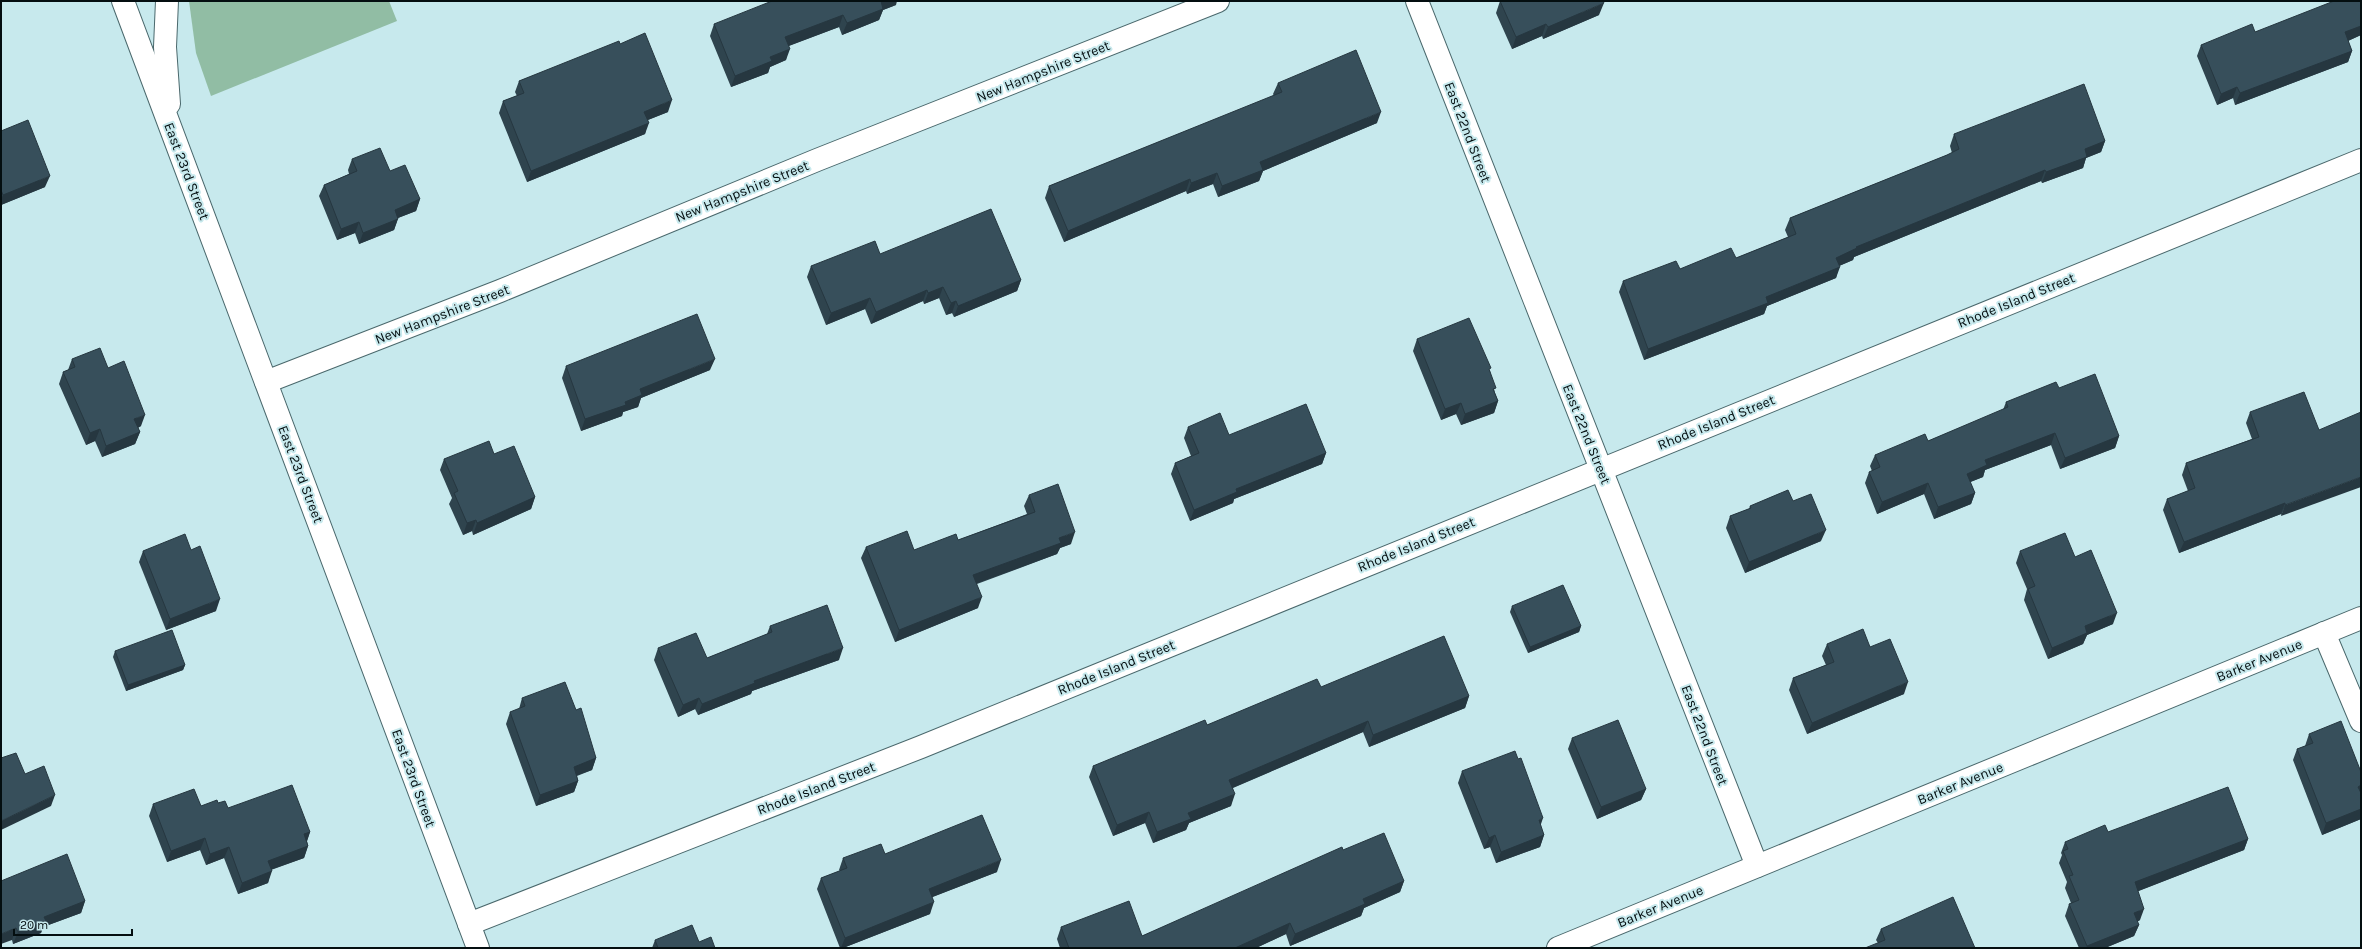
<svg xmlns="http://www.w3.org/2000/svg" width="2362" height="949" font-family="Karla,sans-serif">
<rect width="100%" height="100%" fill="#c7e9ed"/>
<polygon fill="#91bda4" points="189,1 389,1 397,21 211,96 196,53"/>
<g fill="none" stroke-linecap="round" stroke-linejoin="round">
<g stroke="#4a686c" stroke-width="24">
<g id="minor">
<polyline points="1417,1 1757,866"/>
<polyline points="266,382 500,291 817,160 1218,1"/>
<polyline points="2324,633 2361,721"/>
<polyline points="469,924 921,747 2361,160"/>
<polyline points="1558,948 2361,618"/>
</g>
</g>
<g stroke="#4a686c" stroke-width="24">
<g id="major">
<polyline points="123,1 478,948"/>
<polyline points="167,1 165,47 169,104"/>
</g>
</g>
<use href="#minor" stroke="#fff" stroke-width="22"/>
<use href="#major" stroke="#fff" stroke-width="22"/>
</g>
<g fill="#2f444e">
<polygon points="1500,1 1599,15 1543,39 1542,36 1512,49 1496,13"/>
<polygon points="2361,1 2361,35 2348,41 2352,51 2348,62 2235,105 2233,98 2217,105 2197,56 2201,45 2255,32"/>
<polygon points="896,5 883,10 879,20 842,35 839,27 788,46 786,60 770,67 768,73 731,87 710,36 714,24"/>
<polygon points="620,44 668,112 648,120 645,134 527,182 499,113 503,101 517,96 515,92 519,81"/>
<polygon points="1278,83 1377,123 1263,171 1259,181 1218,197 1213,184 1187,194 1186,191 1064,242 1045,198 1049,186 1274,96 1273,94"/>
<polygon points="1,131 45,187 1,205"/>
<polygon points="1954,134 2105,141 2101,152 2086,158 2083,168 2042,183 2041,181 1854,257 1853,260 1839,266 1836,278 1767,306 1764,314 1644,360 1619,292 1623,281 1680,269 1736,258 1788,237 1785,230 1790,218 1947,155 1952,153 1950,146"/>
<polygon points="352,159 390,171 420,199 416,211 398,218 394,230 359,244 355,233 337,240 319,196 324,185 349,174 348,170"/>
<polygon points="880,254 1021,280 1017,291 954,317 952,313 946,315 939,298 924,304 923,301 871,324 865,309 826,325 807,277 811,266"/>
<polygon points="1417,339 1490,371 1495,393 1498,401 1494,413 1461,425 1456,414 1441,420 1413,351"/>
<polygon points="72,359 108,368 141,426 138,428 140,432 135,444 102,457 95,441 86,445 59,384 63,372 68,370"/>
<polygon points="566,366 710,370 641,398 638,407 623,412 622,416 581,431 562,378"/>
<polygon points="2059,388 2119,436 2115,448 2060,469 2051,445 1985,470 1983,477 1970,482 1975,493 1971,504 1934,519 1924,494 1877,514 1865,483 1869,472 1872,471 1870,466 1875,455 1928,441 2003,410 2006,402"/>
<polygon points="2250,412 2319,430 2281,516 2281,514 2179,553 2163,510 2167,499 2188,491 2182,475 2186,463 2252,439 2246,423"/>
<polygon points="1188,427 1229,435 1326,453 1322,464 1234,499 1233,503 1190,521 1171,474 1175,463 1191,456 1184,438"/>
<polygon points="494,454 535,497 531,509 473,535 472,531 463,535 449,504 452,498 440,470 444,459"/>
<polygon points="1029,495 1071,544 1060,548 1057,554 977,584 978,608 895,642 861,558 866,547 914,550 958,540 1027,514 1024,506"/>
<polygon points="1793,501 1821,541 1745,573 1726,528 1730,516 1749,509 1750,506"/>
<polygon points="143,551 216,611 166,630 139,562"/>
<polygon points="2020,551 2075,557 2113,624 2087,635 2083,644 2048,659 2024,600 2027,589 2016,563"/>
<polygon points="1512,606 1581,626 1579,632 1528,653 1510,612"/>
<polygon points="770,626 839,660 752,691 751,694 698,715 695,709 678,717 654,660 658,648 707,658 767,634"/>
<polygon points="1827,644 1870,647 1904,694 1807,734 1789,690 1793,678 1826,665 1822,656"/>
<polygon points="115,651 185,665 183,670 126,691 113,657"/>
<polygon points="1321,687 1469,696 1465,708 1369,747 1363,732 1233,788 1231,806 1189,823 1186,830 1153,843 1145,823 1113,836 1089,777 1093,766 1207,725"/>
<polygon points="522,698 576,710 596,758 592,770 577,776 578,781 574,792 536,806 506,724 510,712 519,709"/>
<polygon points="2309,734 2361,772 2361,819 2322,835 2293,760 2297,749 2305,746"/>
<polygon points="1572,738 1646,789 1641,800 1597,819 1568,749"/>
<polygon points="1462,771 1540,825 1544,835 1540,847 1496,863 1490,847 1484,849 1458,783"/>
<polygon points="218,803 228,808 310,832 307,841 308,846 304,858 271,870 268,883 238,894 224,858 206,865 200,850 167,862 149,816 153,804 201,806"/>
<polygon points="2108,832 2248,839 2244,850 2138,891 2140,920 2137,922 2139,925 2134,936 2105,948 2079,948 2065,916 2069,904 2071,903 2065,888 2067,882 2059,863 2062,855 2061,853 2065,842"/>
<polygon points="1343,850 1404,881 1400,892 1364,908 1361,916 1290,946 1286,934 1256,948 1060,948 1057,939 1061,927 1142,936"/>
<polygon points="843,858 997,872 932,897 930,914 843,948 840,948 817,889 821,878 840,871 839,870"/>
<polygon points="1,881 85,901 81,913 43,927 41,933 13,944 12,940"/>
<polygon points="1881,929 1975,948 1878,943 1876,940"/>
<polygon points="655,940 699,942 715,948 652,948"/>
</g>
<g fill="#263740">
<polygon points="881,1 897,1 896,5 883,10 879,20 842,35 847,23"/>
<polygon points="1604,3 1599,15 1543,39 1548,27"/>
<polygon points="843,15 839,27 781,49 785,37"/>
<polygon points="1546,24 1542,36 1512,49 1516,37"/>
<polygon points="2361,26 2361,35 2341,44 2345,32"/>
<polygon points="790,49 786,60 770,67 768,73 731,87 735,76 770,57"/>
<polygon points="2352,51 2348,62 2235,105 2240,93"/>
<polygon points="2237,87 2233,98 2217,105 2221,94"/>
<polygon points="672,100 668,112 640,123 644,112"/>
<polygon points="1381,112 1377,123 1263,171 1259,181 1218,197 1222,186 1260,162"/>
<polygon points="649,123 645,134 527,182 531,171"/>
<polygon points="2105,141 2101,152 2086,158 2083,168 2042,183 2046,172 2085,149"/>
<polygon points="2045,170 2041,181 1854,257 1853,260 1832,269 1836,258 1856,247"/>
<polygon points="1217,173 1213,184 1187,194 1191,183"/>
<polygon points="50,176 45,187 1,205 1,199 3,195"/>
<polygon points="1190,179 1186,191 1064,242 1068,231"/>
<polygon points="420,199 416,211 390,221 395,210"/>
<polygon points="398,219 394,230 359,244 363,233"/>
<polygon points="359,222 355,233 337,240 341,229"/>
<polygon points="1840,267 1836,278 1767,306 1764,314 1644,360 1648,349 1766,297"/>
<polygon points="1021,280 1017,291 954,317 958,306"/>
<polygon points="943,287 939,298 924,304 928,293"/>
<polygon points="927,290 923,301 871,324 876,312"/>
<polygon points="870,298 865,309 826,325 831,313"/>
<polygon points="956,301 952,313 946,315 951,303"/>
<polygon points="715,359 710,370 641,398 638,407 623,412 622,416 581,431 585,419 625,402 640,389"/>
<polygon points="1498,401 1494,413 1461,425 1465,414"/>
<polygon points="1461,403 1456,414 1441,420 1445,409"/>
<polygon points="145,415 141,426 130,431 134,419"/>
<polygon points="100,429 95,441 86,445 90,433"/>
<polygon points="140,432 135,444 102,457 106,446"/>
<polygon points="2055,433 2051,445 1985,470 1983,477 1963,485 1967,474 1985,460"/>
<polygon points="2119,436 2115,448 2060,469 2065,458"/>
<polygon points="1326,453 1322,464 1234,499 1233,503 1190,521 1194,510 1236,489"/>
<polygon points="2361,477 2361,487 2281,516 2285,505"/>
<polygon points="1928,483 1924,494 1877,514 1882,502"/>
<polygon points="1975,493 1971,504 1934,519 1938,507"/>
<polygon points="535,497 531,509 473,535 477,523"/>
<polygon points="2285,503 2281,514 2179,553 2184,542"/>
<polygon points="476,520 472,531 463,535 467,523"/>
<polygon points="1826,530 1821,541 1745,573 1749,562"/>
<polygon points="1075,532 1071,544 1060,548 1057,554 969,586 973,575 1059,538"/>
<polygon points="982,597 978,608 895,642 899,630"/>
<polygon points="220,599 216,611 166,630 170,619"/>
<polygon points="2117,613 2113,624 2087,635 2083,644 2048,659 2052,648 2085,626"/>
<polygon points="1581,626 1579,632 1528,653 1530,647"/>
<polygon points="843,648 839,660 752,691 751,694 698,715 702,704 754,681"/>
<polygon points="185,665 183,670 126,691 128,685"/>
<polygon points="1908,682 1904,694 1807,734 1812,723"/>
<polygon points="1469,696 1465,708 1369,747 1373,735"/>
<polygon points="699,698 695,709 678,717 683,705"/>
<polygon points="1368,721 1363,732 1225,791 1229,780"/>
<polygon points="596,758 592,770 569,778 574,767"/>
<polygon points="578,781 574,792 536,806 540,795"/>
<polygon points="2361,785 2361,794 2358,787"/>
<polygon points="1646,789 1641,800 1597,819 1601,807"/>
<polygon points="1235,794 1231,806 1189,823 1186,830 1153,843 1157,832 1188,813"/>
<polygon points="55,795 51,806 1,830 1,821"/>
<polygon points="2361,809 2361,819 2322,835 2326,823"/>
<polygon points="1149,812 1145,823 1113,836 1117,825"/>
<polygon points="1543,818 1539,830 1539,820"/>
<polygon points="310,832 306,844 304,834"/>
<polygon points="1495,835 1490,847 1484,849 1489,838"/>
<polygon points="1544,835 1540,847 1496,863 1501,852"/>
<polygon points="205,838 200,850 167,862 171,851"/>
<polygon points="2248,839 2244,850 2131,894 2135,882"/>
<polygon points="308,846 304,858 264,872 268,861"/>
<polygon points="229,847 224,858 206,865 210,854"/>
<polygon points="1001,860 997,872 925,900 929,889"/>
<polygon points="272,871 268,883 238,894 242,883"/>
<polygon points="1404,881 1400,892 1364,908 1361,916 1290,946 1295,934 1363,899"/>
<polygon points="85,901 81,913 43,927 41,933 13,944 18,932 44,917"/>
<polygon points="934,902 930,914 843,948 841,948 845,938"/>
<polygon points="2144,909 2140,920 2130,925 2134,913"/>
<polygon points="1290,923 1286,934 1256,948 1235,948"/>
<polygon points="2139,925 2134,936 2105,948 2086,948 2087,946"/>
<polygon points="16,928 12,940 1,944 1,934"/>
</g>
<g fill="#374f5b" stroke="#263740">
<polygon points="772,1 881,1 883,9 847,23 843,15 785,37 790,49 770,57 772,61 735,76 714,24"/>
<polygon points="1500,1 1603,1 1604,3 1548,27 1546,24 1516,37"/>
<polygon points="2334,1 2361,1 2361,26 2345,32 2352,51 2240,93 2237,87 2221,94 2201,45 2252,24 2255,32"/>
<polygon points="645,33 672,100 644,112 649,123 531,171 503,101 524,93 519,81 619,41 620,44"/>
<polygon points="1356,50 1381,112 1260,162 1263,170 1222,186 1217,173 1191,183 1190,179 1068,231 1049,186 1282,92 1278,83"/>
<polygon points="2084,84 2105,141 2085,149 2087,157 2046,172 2045,170 1856,247 1857,248 1836,258 1840,267 1766,297 1768,303 1648,349 1623,281 1676,261 1680,269 1731,248 1736,258 1796,234 1790,218 1947,155 1959,149 1954,134"/>
<polygon points="28,120 50,176 3,195 1,190 1,131"/>
<polygon points="380,148 390,171 405,165 420,199 395,210 398,219 363,233 359,222 341,229 324,185 357,171 352,159"/>
<polygon points="991,209 1021,280 958,306 956,301 951,303 943,287 928,293 927,290 876,312 870,298 831,313 811,266 875,241 880,254"/>
<polygon points="697,314 715,359 640,389 642,395 625,402 626,405 585,419 566,366"/>
<polygon points="1469,318 1491,368 1489,369 1496,388 1493,389 1498,401 1465,414 1461,403 1445,409 1417,339"/>
<polygon points="100,348 108,368 124,361 145,415 134,419 140,432 106,446 100,429 90,433 63,372 75,367 72,359"/>
<polygon points="2095,374 2119,436 2065,458 2055,433 1985,460 1987,465 1967,474 1975,493 1938,507 1928,483 1882,502 1869,472 1880,467 1875,455 1925,434 1928,441 2008,407 2006,402 2056,382 2059,388"/>
<polygon points="2304,392 2319,430 2361,412 2361,477 2285,505 2285,503 2184,542 2167,499 2195,488 2186,463 2259,437 2250,412"/>
<polygon points="1306,404 1326,453 1236,489 1237,492 1194,510 1175,463 1199,453 1188,427 1220,413 1229,435"/>
<polygon points="489,441 494,454 514,446 535,497 477,523 476,520 467,523 454,493 458,491 444,459"/>
<polygon points="1058,484 1075,532 1059,538 1061,543 973,575 982,597 899,630 866,547 907,531 914,550 956,534 958,540 1035,512 1029,495"/>
<polygon points="1788,490 1793,501 1811,494 1826,530 1749,562 1730,516 1751,508 1750,506"/>
<polygon points="2065,533 2075,557 2091,550 2117,613 2085,626 2087,633 2052,648 2028,589 2035,586 2020,551"/>
<polygon points="185,534 191,550 200,546 220,599 170,619 143,551"/>
<polygon points="1563,585 1581,626 1530,647 1512,606"/>
<polygon points="827,605 843,648 754,681 755,683 702,704 699,698 683,705 658,648 696,633 707,658 772,632 770,626"/>
<polygon points="1863,629 1870,647 1890,639 1908,682 1812,723 1793,678 1834,662 1827,644"/>
<polygon points="172,630 185,665 128,685 115,651"/>
<polygon points="1444,636 1469,696 1373,735 1368,721 1229,780 1235,794 1188,813 1191,819 1157,832 1149,812 1117,825 1093,766 1205,720 1207,725 1317,679 1321,687"/>
<polygon points="565,682 576,710 581,708 596,758 574,767 578,781 540,795 510,712 525,706 522,698"/>
<polygon points="1618,720 1646,789 1601,807 1572,738"/>
<polygon points="2341,721 2361,772 2361,785 2358,787 2361,793 2361,809 2326,823 2297,749 2313,743 2309,734"/>
<polygon points="1515,751 1518,759 1521,758 1543,818 1539,820 1544,835 1501,852 1495,835 1489,838 1462,771"/>
<polygon points="16,753 25,774 44,766 55,795 1,821 1,758"/>
<polygon points="292,785 310,832 304,834 308,846 268,861 272,871 242,883 229,847 210,854 205,838 171,851 153,804 194,789 201,806 217,800 218,803 225,801 228,808"/>
<polygon points="2228,787 2248,839 2135,882 2144,909 2134,913 2139,925 2087,946 2069,904 2079,900 2069,876 2073,875 2063,851 2068,849 2065,842 2105,825 2108,832"/>
<polygon points="982,815 1001,860 929,889 934,902 845,938 821,878 847,868 843,858 881,844 885,854"/>
<polygon points="1384,833 1404,881 1363,899 1365,904 1295,934 1290,923 1235,948 1069,948 1061,927 1129,901 1142,936 1342,847 1343,850"/>
<polygon points="67,854 85,901 44,917 46,921 18,932 16,928 1,934 1,881"/>
<polygon points="1953,897 1975,948 1865,948 1885,940 1881,929"/>
<polygon points="692,925 699,942 711,937 715,948 658,948 655,940"/>
</g>
<g text-anchor="middle" stroke-width="4" stroke-linejoin="round" paint-order="stroke">
<g font-size="14" fill="#040e10" stroke="#c7e9ed">
<text transform="translate(1043 71) rotate(-22)" y="5">New Hampshire Street</text>
<text transform="translate(1468 132) rotate(69)" y="5">East 22nd Street</text>
<text transform="translate(187 171) rotate(69)" y="5">East 23rd Street</text>
<text transform="translate(742 191) rotate(-22)" y="5">New Hampshire Street</text>
<text transform="translate(2016 300) rotate(-22)" y="5">Rhode Island Street</text>
<text transform="translate(442 314) rotate(-21)" y="5">New Hampshire Street</text>
<text transform="translate(1716 422) rotate(-22)" y="5">Rhode Island Street</text>
<text transform="translate(1587 434) rotate(68)" y="5">East 22nd Street</text>
<text transform="translate(301 474) rotate(69)" y="5">East 23rd Street</text>
<text transform="translate(1416 544) rotate(-22)" y="5">Rhode Island Street</text>
<text transform="translate(2259 660) rotate(-22)" y="5">Barker Avenue</text>
<text transform="translate(1116 667) rotate(-22)" y="5">Rhode Island Street</text>
<text transform="translate(1705 735) rotate(69)" y="5">East 22nd Street</text>
<text transform="translate(414 778) rotate(70)" y="5">East 23rd Street</text>
<text transform="translate(1960 783) rotate(-22)" y="5">Barker Avenue</text>
<text transform="translate(816 788) rotate(-21)" y="5">Rhode Island Street</text>
<text transform="translate(1660 906) rotate(-22)" y="5">Barker Avenue</text>
</g>
</g>
<rect width="2362" height="949" fill="none" stroke="#040e10" stroke-width="4"/>
<path d="M14 929v6h118v-6" fill="none" stroke="#040e10" stroke-width="2"/>
<text x="20" y="929" font-size="12" fill="#040e10" stroke="#c7e9ed" stroke-width="3" paint-order="stroke">20 m</text>
</svg>
